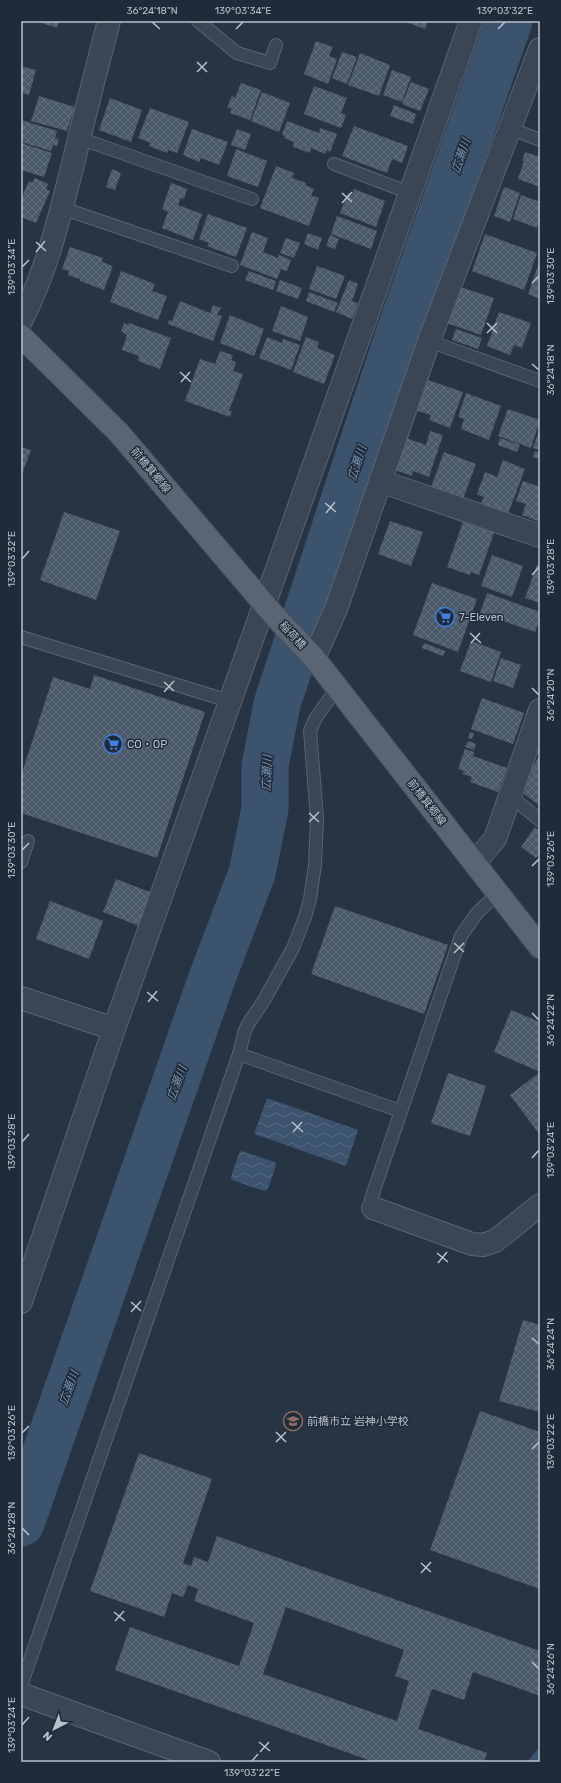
<svg xmlns="http://www.w3.org/2000/svg" width="561" height="1783" font-family="Rubik,'Noto Sans JP',sans-serif">
<defs>
<pattern id="water-waves" width="16" height="10" patternUnits="userSpaceOnUse"><rect width="16" height="10" fill="#3c536d"/><path d="M0 5q4-4 8 0t8 0" fill="none" stroke="#566a81"/></pattern>
<pattern id="building-cross-hatch" width="8" height="8" patternUnits="userSpaceOnUse"><rect width="8" height="8" fill="#4a5a6a"/><path d="M0 0l8 8M0 8l8-8" fill="none" stroke="#62707e"/></pattern>
</defs>
<rect width="100%" height="100%" fill="#273444"/>
<g fill="url(#water-waves)">
<polygon points="267,1098 358,1130 346,1166 254,1134"/>
<polygon points="242,1151 275,1162 276,1165 268,1189 264,1191 232,1180 231,1177 239,1153"/>
</g>
<g fill="none" stroke-linecap="round" stroke-linejoin="round">
<polyline stroke="#3c536d" stroke-width="8" points="532,1762 540,1753"/>
<polyline stroke="#3c536d" stroke-width="47" points="21,1523 212,978 252,873 265,809 265,766 277,704 399,334 509,21"/>
</g>
<g fill="url(#building-cross-hatch)" fill-rule="evenodd">
<polygon points="35,21 59,21 57,28"/>
<polygon points="403,21 428,21 425,29"/>
<polygon points="316,41 333,47 329,56 337,59 328,84 304,74"/>
<polygon points="342,52 357,57 347,84 332,78"/>
<polygon points="360,53 390,65 379,96 348,85"/>
<polygon points="21,66 36,70 29,95 21,93"/>
<polygon points="392,70 411,77 402,102 383,95"/>
<polygon points="411,82 429,89 420,111 402,104"/>
<polygon points="241,83 261,90 250,120 230,113 232,109 227,107 232,96 235,98"/>
<polygon points="314,86 347,98 341,113 346,115 341,128 304,114"/>
<polygon points="262,92 290,103 279,132 251,121"/>
<polygon points="39,96 75,107 67,131 31,121"/>
<polygon points="110,98 142,110 131,142 99,130"/>
<polygon points="394,105 416,114 413,124 390,116"/>
<polygon points="150,108 189,122 177,153 168,150 167,153 149,146 151,143 138,138"/>
<polygon points="21,120 57,131 55,138 59,139 57,146 53,145 51,151 21,142"/>
<polygon points="287,121 319,133 320,128 337,134 330,152 327,150 325,154 311,148 310,153 293,147 294,142 284,138 285,136 282,135"/>
<polygon points="354,126 408,146 402,163 392,159 387,173 342,156"/>
<polygon points="192,129 228,142 219,165 201,158 199,162 183,155"/>
<polygon points="237,129 251,134 245,150 231,145"/>
<polygon points="21,143 52,153 44,177 21,170"/>
<polygon points="236,149 267,161 258,187 227,176"/>
<polygon points="525,152 540,157 538,163 540,164 540,187 518,179 524,161 522,161"/>
<polygon points="276,166 294,173 292,178 306,183 305,185 314,189 311,195 319,198 309,226 260,208"/>
<polygon points="112,169 121,173 115,190 106,187"/>
<polygon points="35,178 48,184 46,189 50,191 36,223 21,217 21,199 29,181 32,183"/>
<polygon points="171,183 187,189 184,199 181,198 178,205 202,214 193,240 162,228 168,212 162,209"/>
<polygon points="504,187 520,193 510,222 494,216"/>
<polygon points="354,189 385,201 376,227 340,213 348,193 352,195"/>
<polygon points="521,195 540,202 540,224 538,223 537,228 513,219"/>
<polygon points="208,214 247,228 236,257 207,246 209,243 199,239"/>
<polygon points="337,216 377,231 371,249 331,234"/>
<polygon points="252,232 268,238 263,252 278,258 279,255 291,260 287,271 281,269 277,279 240,265"/>
<polygon points="308,233 322,238 318,250 304,244"/>
<polygon points="485,234 537,253 524,290 472,271"/>
<polygon points="330,235 339,239 335,249 326,246"/>
<polygon points="286,238 300,243 294,258 280,253"/>
<polygon points="70,247 103,258 102,262 113,266 104,290 80,281 80,279 68,275 69,271 62,269"/>
<polygon points="540,260 540,299 528,294"/>
<polygon points="317,266 345,276 336,299 309,289"/>
<polygon points="121,271 155,284 152,291 167,296 158,320 110,302"/>
<polygon points="249,271 276,281 273,290 245,280"/>
<polygon points="280,280 302,288 298,299 276,291"/>
<polygon points="349,280 358,284 352,301 358,303 352,319 336,312"/>
<polygon points="460,287 494,298 481,335 447,323"/>
<polygon points="309,292 338,303 334,312 306,301"/>
<polygon points="180,301 210,313 213,305 221,308 217,315 222,316 213,341 168,324 169,320 172,321"/>
<polygon points="281,306 308,317 300,341 272,331"/>
<polygon points="499,312 531,323 522,348 514,345 510,355 487,346"/>
<polygon points="230,315 264,329 254,356 220,343"/>
<polygon points="124,323 128,325 129,323 171,338 160,369 138,361 139,356 122,350 127,335 121,331"/>
<polygon points="456,329 482,338 478,349 452,340"/>
<polygon points="267,337 282,343 283,339 300,345 291,370 259,358"/>
<polygon points="306,337 319,342 317,348 335,355 324,384 293,372"/>
<polygon points="220,351 233,355 231,360 236,362 233,371 243,374 229,411 232,411 230,417 185,401 200,359 215,364"/>
<polygon points="425,379 463,392 450,428 429,420 431,415 415,410"/>
<polygon points="466,393 501,406 489,440 461,429 464,419 458,417"/>
<polygon points="508,409 540,420 531,448 498,436"/>
<polygon points="540,428 540,450 533,448"/>
<polygon points="430,431 443,435 429,477 413,471 412,476 395,470 406,438 426,445"/>
<polygon points="500,438 520,445 517,452 498,445"/>
<polygon points="21,447 31,450 21,477"/>
<polygon points="535,451 540,453 540,459 533,457"/>
<polygon points="444,452 476,464 463,499 431,487"/>
<polygon points="503,460 525,469 508,514 481,504 484,497 477,494 485,472 497,477"/>
<polygon points="523,481 540,487 540,522 522,515 526,504 516,501"/>
<polygon points="64,512 120,531 96,600 40,580"/>
<polygon points="464,519 495,530 479,575 471,572 470,575 447,567"/>
<polygon points="390,521 423,532 411,566 378,554"/>
<polygon points="492,555 523,566 512,597 481,586"/>
<polygon points="537,565 540,566 540,603 525,598"/>
<polygon points="432,583 477,599 458,652 413,635"/>
<polygon points="487,593 540,612 540,618 535,632 480,613"/>
<polygon points="471,641 501,652 491,682 460,671"/>
<polygon points="424,643 445,651 443,656 422,648"/>
<polygon points="501,658 521,665 513,688 493,681"/>
<polygon points="94,675 205,712 157,858 21,813 21,776 53,677 90,689"/>
<polygon points="482,698 524,713 513,744 471,729"/>
<polygon points="470,732 474,733 472,739 468,738"/>
<polygon points="468,741 476,744 474,750 465,747"/>
<polygon points="465,749 474,752 473,756 507,768 498,792 470,782 472,777 462,774 464,771 458,769"/>
<polygon points="538,758 540,760 540,806 521,792 528,782 526,780 532,772 530,771"/>
<polygon points="535,827 540,831 540,852 536,858 521,847"/>
<polygon points="116,879 163,897 150,930 103,912"/>
<polygon points="50,901 103,921 89,959 36,939"/>
<polygon points="335,906 448,945 424,1014 311,974"/>
<polygon points="511,1010 540,1022 540,1072 494,1052"/>
<polygon points="540,1072 540,1135 510,1095"/>
<polygon points="448,1073 486,1086 470,1136 431,1123"/>
<polygon points="523,1320 540,1325 540,1412 499,1401"/>
<polygon points="480,1411 540,1432 540,1589 430,1550"/>
<path d="M139 1453 212 1479 183 1563 191 1566 194 1557 208 1562 217 1536 540 1651V1696L473 1672 464 1700 432 1689 418 1729 487 1753 484 1762H374L115 1670 130 1627 239 1666 254 1623 194 1601 198 1589 188 1585 183 1597 172 1593 164 1617 90 1591ZM286 1607 404 1650 395 1676 409 1681 397 1721 263 1674Z"/>
</g>
<g fill="none" stroke-linecap="round" stroke-linejoin="round">
<g stroke="#5a6471" stroke-width="14">
<g id="lane">
<polyline points="198,21 237,53 270,63 276,45"/>
<polyline points="509,128 540,140"/>
<polyline points="79,138 252,199"/>
<polyline points="334,164 410,193"/>
<polyline points="62,208 232,266"/>
<polyline points="429,341 540,381"/>
<polyline points="21,637 229,701"/>
<polyline points="511,797 540,820"/>
<polyline points="21,862 28,841"/>
<polyline points="239,1054 400,1111"/>
<polyline points="373,1208 371,1199 461,936 477,913 498,893"/>
<polyline points="21,1686 239,1054 245,1030 250,1021 263,1002 293,948 305,917 310,899 315,865 317,818 310,731 315,719 337,688"/>
</g>
</g>
<g stroke="#5a6471" stroke-width="24">
<g id="street">
<path d="M21 321C47 271 60 215 74 160 85 113 97 67 109 21"/>
<polyline points="380,481 540,536"/>
<polyline points="314,658 336,609 429,341 540,49"/>
<polyline points="474,860 482,854 495,839 540,710"/>
<polyline points="21,998 114,1029"/>
<polyline points="373,1208 472,1244 483,1245 495,1241 540,1205"/>
<polyline points="21,1302 114,1029 471,21"/>
<polyline points="21,1694 209,1762"/>
</g>
</g>
<g stroke="#454f5d" stroke-width="24">
<polyline id="primary" points="21,336 119,433 272,613 314,658 540,947"/>
</g>
<use href="#lane" stroke="#3b4654" stroke-width="12"/>
<use href="#street" stroke="#3b4654" stroke-width="22"/>
<use href="#primary" stroke="#596573" stroke-width="22"/>
</g>
<path fill="none" stroke="#b9c1cd" stroke-width="1.5" d="M152 22 160 29M236 29 243 22M498 29 505 22M197 62 207 72M197 72 207 62M342 193 352 202M342 203 352 192M36 242 46 251M36 252 45 241M22 267 29 260M532 283 539 276M487 323 497 333M487 333 497 323M532 364 539 370M180 372 191 382M181 382 190 372M325 503 336 512M326 513 335 502M22 559 29 551M532 575 539 567M470 633 481 643M471 643 480 633M164 682 174 691M532 688 539 695M164 692 174 681M309 813 319 822M309 822 319 812M22 850 29 843M532 866 539 859M454 943 464 952M454 953 464 943M147 992 158 1001M148 1002 157 991M532 1013 539 1020M292 1122 303 1132M293 1132 302 1122M22 1142 29 1134M532 1158 539 1150M437 1253 448 1262M438 1263 447 1252M131 1302 141 1311M131 1312 141 1301M532 1338 539 1344M276 1432 286 1442M22 1433 29 1426M276 1442 286 1432M532 1449 539 1442M22 1528 29 1535M421 1563 431 1572M421 1573 431 1562M114 1612 125 1621M115 1621 124 1611M532 1662 539 1669M22 1725 29 1717M259 1742 270 1751M260 1752 269 1742M252 1761 258 1754"/>
<defs>
<g id="supermarket-ring" transform="scale(1)"><circle r="9.5" fill="#202b39" stroke="#3f7fe0" stroke-width="1.5"/><path d="M-6-5.5h2.5l.6 2H6L4.5 2H-2.5L-4.4-4H-6ZM-1.5 3.2a1.3 1.3 0 1 0 .1 0ZM3 3.2a1.3 1.3 0 1 0 .1 0Z" fill="#3f7fe0"/></g>
<g id="school-ring" transform="scale(1)"><circle r="9.5" fill="#202b39" stroke="#8d6e63" stroke-width="1.5"/><path d="M0-5L7-2L0 1L-7-2ZM-4 1L0 2.5L4 1V4Q0 6-4 4Z" fill="#8d6e63"/></g>
</defs>
<g fill-rule="evenodd">
<use href="#supermarket-ring" x="445" y="617"/>
<use href="#supermarket-ring" x="113" y="744"/>
<use href="#school-ring" x="293" y="1421"/>
</g>
<g text-anchor="middle" stroke-width="3" stroke-linejoin="round" paint-order="stroke">
<g font-size="11" fill="#b9c1cd" stroke="#202b39">
<text transform="translate(151 470) rotate(50)" y="4">前橋箕郷線</text>
<text transform="translate(293 635) rotate(47)" y="4">稲荷橋</text>
<text transform="translate(427 802) rotate(52)" y="4">前橋箕郷線</text>
</g>
<g font-size="11" fill="#b9c1cd" stroke="#202b39" text-anchor="start">
<text x="459" y="621">7-Eleven</text>
<text x="127" y="748">CO・OP</text>
<text x="307" y="1425">前橋市立 岩神小学校</text>
</g>
<g font-size="12" font-style="italic" fill="#7893b1" stroke="#202b39">
<text transform="translate(461 156) rotate(-71)" y="4">広瀬川</text>
<text transform="translate(357 463) rotate(-72)" y="4">広瀬川</text>
<text transform="translate(267 773) rotate(-87)" y="4">広瀬川</text>
<text transform="translate(177 1083) rotate(-70)" y="4">広瀬川</text>
<text transform="translate(69 1388) rotate(-70)" y="4">広瀬川</text>
</g>
</g>
<rect width="561" height="1783" fill="none" stroke="#202b39" stroke-width="44"/>
<g transform="translate(54 1729) rotate(222)" stroke="#202b39" stroke-width="3" paint-order="stroke">
<path d="M0-3L7 15L0 10L-7 15Z" fill="#b9c1cd"/>
<text y="-6" font-size="11" font-weight="bold" text-anchor="middle" fill="#b9c1cd">N</text>
</g>
<rect x="22" y="22" width="517" height="1739" fill="none" stroke="#b9c1cd" stroke-width="1.5"/>
<g font-size="10" text-anchor="middle" fill="#b9c1cd">
<text x="152" y="14">36°24'18"N</text>
<text x="243" y="14">139°03'34"E</text>
<text x="505" y="14">139°03'32"E</text>
<text transform="translate(11 267) rotate(-90)" y="4">139°03'34"E</text>
<text transform="translate(550 276) rotate(-90)" y="4">139°03'30"E</text>
<text transform="translate(550 370) rotate(-90)" y="4">36°24'18"N</text>
<text transform="translate(11 559) rotate(-90)" y="4">139°03'32"E</text>
<text transform="translate(550 567) rotate(-90)" y="4">139°03'28"E</text>
<text transform="translate(550 695) rotate(-90)" y="4">36°24'20"N</text>
<text transform="translate(11 850) rotate(-90)" y="4">139°03'30"E</text>
<text transform="translate(550 859) rotate(-90)" y="4">139°03'26"E</text>
<text transform="translate(550 1020) rotate(-90)" y="4">36°24'22"N</text>
<text transform="translate(11 1142) rotate(-90)" y="4">139°03'28"E</text>
<text transform="translate(550 1150) rotate(-90)" y="4">139°03'24"E</text>
<text transform="translate(550 1344) rotate(-90)" y="4">36°24'24"N</text>
<text transform="translate(11 1433) rotate(-90)" y="4">139°03'26"E</text>
<text transform="translate(550 1442) rotate(-90)" y="4">139°03'22"E</text>
<text transform="translate(11 1528) rotate(-90)" y="4">36°24'28"N</text>
<text transform="translate(550 1669) rotate(-90)" y="4">36°24'26"N</text>
<text transform="translate(11 1725) rotate(-90)" y="4">139°03'24"E</text>
<text x="252" y="1776">139°03'22"E</text>
</g>
</svg>
